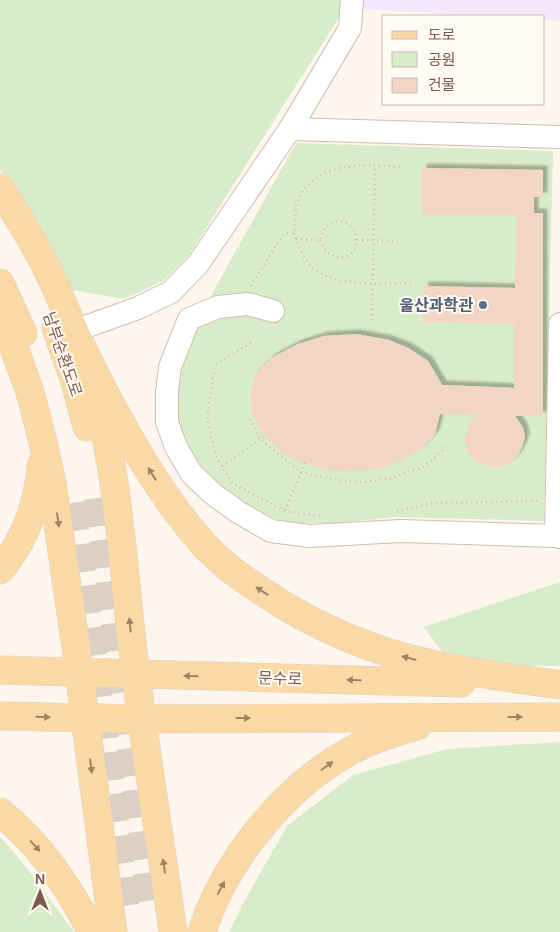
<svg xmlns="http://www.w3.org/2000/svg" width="560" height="932" font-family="Helvetica,'Noto Sans KR',sans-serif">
<defs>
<filter id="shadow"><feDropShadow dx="4.5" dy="-4.5" stdDeviation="1" flood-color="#0004"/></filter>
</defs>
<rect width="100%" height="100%" fill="#fdf6ec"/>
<polygon fill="#f3e8fa" points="344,0 560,0 560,21 544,20 544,16 483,16 345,8"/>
<g fill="#d8ecc9">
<polygon points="0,0 344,0 345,8 189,255 163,281 124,299 71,290 0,169"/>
<polygon points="296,143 553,151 544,521 394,517 338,523 287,523 233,501 203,479 177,430 175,366 208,301"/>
<polygon points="560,582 560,666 452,665 424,627"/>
<polygon points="560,742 560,932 229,932 241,907 287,826 353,775 447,749"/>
<polygon points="0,836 30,872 74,932 0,932"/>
</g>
<polygon fill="#f3d5c3" filter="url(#shadow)" points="422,168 543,170 543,197 534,197 534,213 543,213 543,416 515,416 523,428 525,437 522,447 517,456 509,464 499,467 490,466 475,461 468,453 465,439 468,427 471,420 476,415 440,414 435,434 422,448 403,460 377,469 351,471 328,470 302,463 282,453 262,432 252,415 251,394 255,374 273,357 298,344 324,336 356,334 389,340 408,348 428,361 442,385 514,388 514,324 423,322 424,286 515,288 516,215 422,215"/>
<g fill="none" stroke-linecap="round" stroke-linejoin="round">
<g stroke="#dcd0c4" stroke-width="28" stroke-dasharray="28 14" stroke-linecap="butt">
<polyline points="98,498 152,907"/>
<polyline points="72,503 107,758 126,909"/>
</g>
<g stroke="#d1beb0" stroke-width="24">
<g id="minor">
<polyline points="290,129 560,137"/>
<polyline points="273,311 248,304 218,307 189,319 170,367 167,392 167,422 176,447 191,473 213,494 238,512 271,531 309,536 401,531 556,536"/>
<polyline points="560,324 556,536 560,537"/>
<polyline points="74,331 138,308 171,292 198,264 290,129 350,28 352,0"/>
</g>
</g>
<g stroke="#dad1cd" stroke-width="29">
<g id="major">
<path d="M0 188C17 216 36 245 50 275 59 293 66 312 74 331 81 345 88 360 95 374 126 435 161 497 206 547 222 564 244 580 263 592 316 628 374 652 436 665 477 674 519 679 560 685"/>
<polyline points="0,283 23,333"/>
<polyline points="0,316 14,348 30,392 42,438 52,483 76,648 113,932"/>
<polyline points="56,328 75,382 87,427"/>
<path d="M96 397C119 479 123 566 133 651 144 745 160 838 173 932"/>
<path d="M0 570C26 539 38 504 41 465"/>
<polyline points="0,670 461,683"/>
<polyline points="0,716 142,719 560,717"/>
<path d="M0 812C42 846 67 885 92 932"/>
<path d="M202 932C225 860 285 786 352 750 373 739 394 732 417 726"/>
</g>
</g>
<g stroke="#d9b8a5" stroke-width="2.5" stroke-dasharray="1 4" stroke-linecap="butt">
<path d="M294 233C298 245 303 258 312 267 334 288 384 283 412 283"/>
<path d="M296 239 320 240C322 235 323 230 327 226 340 214 360 227 356 245 355 249 353 253 350 255 337 263 324 252 320 240"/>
<polyline points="357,240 394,241"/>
<polyline points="251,286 284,233 294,233 296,204 304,189 313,181 326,172 340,168 361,165 403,167"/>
<polyline points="372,320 375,166"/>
<polyline points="251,343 215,365 207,417 216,456 232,483 285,511 320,516"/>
<polyline points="250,419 260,439 301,472 338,480 365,482 392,478 425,466 446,447"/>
<polyline points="222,466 265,436"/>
<polyline points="285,510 305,463"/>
<polyline points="397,511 434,503 537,501"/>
</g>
<use href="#minor" stroke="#fff" stroke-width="22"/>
<use href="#major" stroke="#fbd9a5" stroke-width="28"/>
</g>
<defs><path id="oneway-solid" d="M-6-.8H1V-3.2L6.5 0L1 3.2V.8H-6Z" transform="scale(1.25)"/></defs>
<g fill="#a18267">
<use href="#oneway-solid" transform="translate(152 474) rotate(-122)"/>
<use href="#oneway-solid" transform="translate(58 520) rotate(82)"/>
<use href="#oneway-solid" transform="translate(262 591) rotate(-146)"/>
<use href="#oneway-solid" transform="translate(130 625) rotate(-96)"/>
<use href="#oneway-solid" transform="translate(409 658) rotate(-165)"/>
<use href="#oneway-solid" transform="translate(191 676) rotate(-178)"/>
<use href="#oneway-solid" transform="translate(354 680) rotate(-178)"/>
<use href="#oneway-solid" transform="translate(43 717) rotate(2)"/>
<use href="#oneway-solid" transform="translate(515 717)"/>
<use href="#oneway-solid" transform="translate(243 718)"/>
<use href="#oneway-solid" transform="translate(91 766) rotate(83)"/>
<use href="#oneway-solid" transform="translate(327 766) rotate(-35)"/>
<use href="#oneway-solid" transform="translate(35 846) rotate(48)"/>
<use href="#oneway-solid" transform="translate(164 866) rotate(-98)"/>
<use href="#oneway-solid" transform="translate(221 888) rotate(-62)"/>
</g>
<circle fill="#5c6f8a" stroke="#fffaf3" stroke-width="2" cx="483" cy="305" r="5"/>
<g text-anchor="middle" stroke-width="4" stroke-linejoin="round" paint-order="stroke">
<g font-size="16" font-weight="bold" fill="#4e5e75" stroke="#fffaf3" text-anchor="end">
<text x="473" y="311">울산과학관</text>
</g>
<g font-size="16" fill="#7a5c4d" stroke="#fffaf3">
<text transform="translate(63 354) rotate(71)" y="6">남부순환도로</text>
<text transform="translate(280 678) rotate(2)" y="6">문수로</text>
</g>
</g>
<rect x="382" y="15" width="162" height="90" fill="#fffaf3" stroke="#cabbb1"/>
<rect x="392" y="31" width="25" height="8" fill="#fbd9a5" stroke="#cabbb1"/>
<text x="428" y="40" font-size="15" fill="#7a5c4d">도로</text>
<rect x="392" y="52" width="25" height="15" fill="#d8ecc9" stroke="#cabbb1"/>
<text x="428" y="65" font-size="15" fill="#7a5c4d">공원</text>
<rect x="392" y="78" width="25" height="15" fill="#f3d5c3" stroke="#cabbb1"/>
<text x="428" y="90" font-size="15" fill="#7a5c4d">건물</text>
<g transform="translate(40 892)" stroke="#fffaf3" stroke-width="4" paint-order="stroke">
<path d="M0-4L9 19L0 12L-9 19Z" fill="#7a5c4d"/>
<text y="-8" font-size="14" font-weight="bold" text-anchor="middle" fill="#7a5c4d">N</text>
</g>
</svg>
